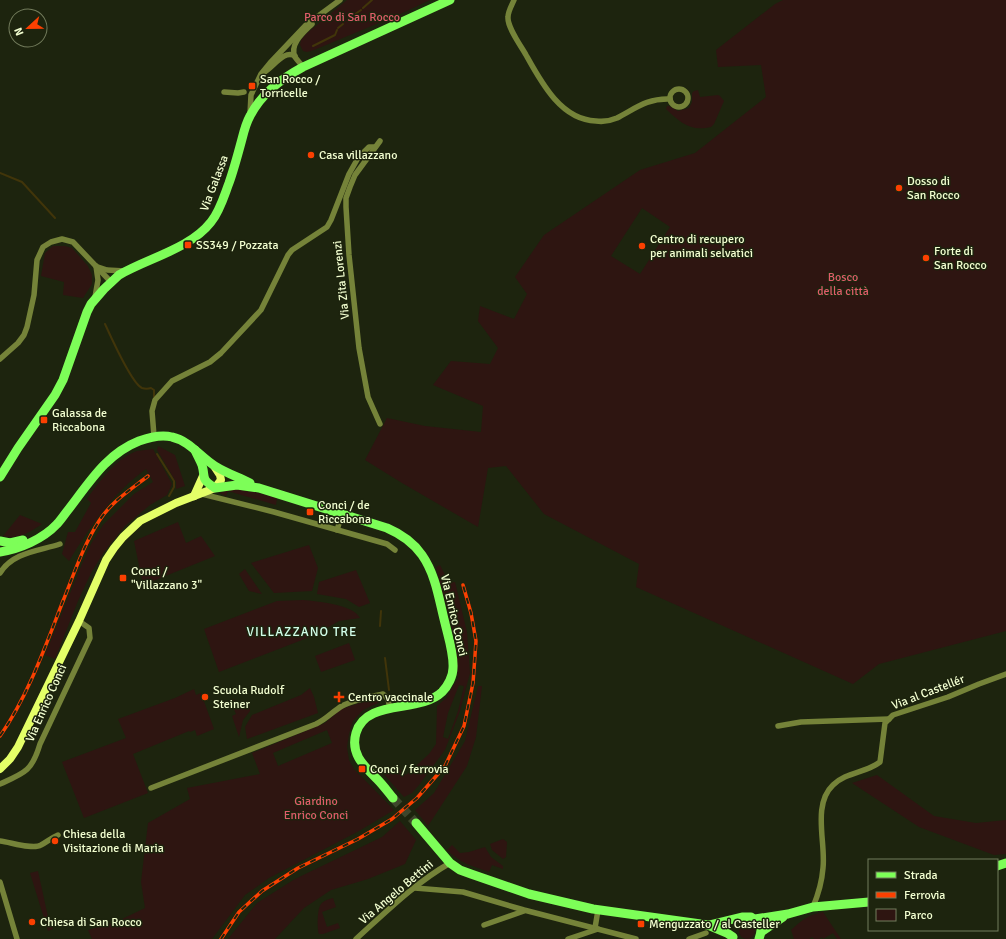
<svg xmlns="http://www.w3.org/2000/svg" width="1006" height="939" font-family="Signika,sans-serif">
<rect width="100%" height="100%" fill="#1d240e"/>
<g fill="#2e1511" fill-rule="evenodd">
<polygon points="347,0 430,0 398,15 314,50 307,52 303,51 300,45 301,40 306,34"/>
<path d="M783 0H1006V631L879 664 853 684 636 587 639 564 544 514 506 466 488 468 478 527 402 483 365 460 387 418 425 426 481 432 483 406 433 385 451 361 490 364 498 348 478 321 480 306 514 319 527 294 515 277 544 235 640 170 695 153 766 97 761 65 718 67 716 50 775 4ZM642 208 670 227 640 274 611 256Z"/>
<path d="M698 90 700 97 718 95 720 96 724 101 714 124 711 127C690 132 680 122 666 109L667 106H669L678 111 689 108 692 102V93L694 91Z"/>
<polygon points="53,246 65,246 72,248 88,266 92,275 92,284 83,298 63,295 64,282 41,276 45,253"/>
<polygon points="158,446 175,455 185,486 176,489 176,482 157,450"/>
<path d="M153 449 172 484 167 495 150 505 125 526 104 552 91 573 78 601 55 659 45 655 82 564 91 544 103 525 134 494 153 482 146 469C113 493 90 526 69 561L62 554 68 532H75L91 503 87 499C99 482 116 458 137 451 142 450 148 450 153 449Z"/>
<polygon points="229,490 240,490 250,492 251,491 277,498 276,505 228,491 226,496 219,493"/>
<path d="M20 515 42 524C30 532 18 540 3 536Z"/>
<polygon points="178,522 186,543 201,536 215,556 143,585 134,541"/>
<polygon points="309,545 318,568 312,591 274,593 251,563"/>
<path d="M440 565 449 583 455 582 467 632 470 673 460 711 445 750 419 785 412 793 404 797 380 770 391 772 400 769 406 775 429 754 436 744 437 706 446 698 458 678 455 640 436 567ZM459 685 464 686 458 711 448 739 443 737 448 713Z"/>
<polygon points="245,569 262,594 249,591 239,574"/>
<polygon points="356,570 370,603 359,607 346,599 317,594 319,582"/>
<path d="M303 600C317 601 354 605 360 618L339 621 315 635 219 672 204 629 277 601Z"/>
<polygon points="349,643 355,660 321,672 315,656"/>
<polygon points="478,686 482,686 476,737 467,766 428,826 415,810 434,793 465,741"/>
<polygon points="310,688 314,697 318,713 247,739 245,727 252,715 301,695"/>
<polygon points="194,689 196,695 201,693 214,729 197,736 195,730 190,732 189,731 133,754 148,793 84,818 62,762 126,738 118,719 175,698"/>
<path d="M379 697 380 702 363 710 353 721 349 734 347 747 349 760 354 769 394 810 359 831 269 878 245 895 212 939H92L88 930 116 922 145 908 141 882 148 823 190 799 187 788 260 774 252 753 325 723 341 709ZM327 730 332 743 278 766 273 753Z"/>
<polygon points="234,699 239,707 249,704 250,711 243,720 239,737 232,716 236,714 230,700"/>
<polygon points="877,775 934,816 976,823 1006,820 1006,854 994,855 919,827 852,783"/>
<polygon points="400,821 416,840 405,864 368,879 331,890 304,908 275,939 228,939 257,903 295,879 382,837"/>
<polygon points="503,839 507,842 506,857 503,859 492,850 490,844"/>
<path d="M452 845 460 853 469 852 485 847 491 857 503 866V869L492 865 489 872C472 866 460 863 447 850Z"/>
<polygon points="38,871 48,917 53,929 48,931 30,873"/>
<path d="M333 898 336 907 322 912 327 927 338 923 340 928 323 934H319C317 929 317 909 321 904 323 901 329 899 333 898Z"/>
<path d="M823 912 841 939H837L833 933 823 939 822 937 819 939H814L812 937 809 939H794L791 930C804 919 806 916 823 912Z"/>
<circle cx="747" cy="931" r="8"/>
</g>
<g fill="none" stroke-linecap="round" stroke-linejoin="round">
<g stroke="#41350a" stroke-width="2">
<polyline points="363,8 372,0"/>
<polyline points="354,15 361,10"/>
<polyline points="338,28 343,24"/>
<polyline points="313,46 335,35 337,30"/>
<polyline points="0,173 22,182 55,218"/>
<path d="M105 324C110 335 132 384 142 388 145 389 148 389 151 388L154 390V397"/>
<polyline points="157,454 174,481 174,487 169,496"/>
<polyline points="380,626 381,611"/>
<polyline points="385,658 389,690"/>
</g>
<polyline stroke="#3d452b" stroke-width="9" stroke-dasharray="9 4.5" stroke-linecap="butt" points="393,798 416,823"/>
<g stroke="#758339" stroke-width="5.5">
<path d="M514 0C512 5 508 11 508 17 507 27 521 46 526 55 541 82 561 120 596 121 603 122 610 121 617 118 636 108 648 98 670 99"/>
<path d="M303 67C301 64 297 60 295 57 289 44 304 32 312 24"/>
<path d="M263 73C273 68 284 49 295 56"/>
<circle cx="679" cy="98" r="9"/>
<polyline points="224,92 238,93 244,92"/>
<polyline points="250,114 251,95 261,74 270,63 306,25 340,0"/>
<polyline points="98,267 107,270 125,271"/>
<polyline points="95,297 98,280 96,266"/>
<polyline points="0,359 18,343 24,335 27,327 34,295 37,260 43,247 51,242 62,239 73,242 111,282"/>
<polyline points="380,424 368,397 359,348 349,255 346,207 346,198 350,187 355,175 380,141"/>
<polyline points="154,436 152,411 155,400 172,381 210,362 221,353 261,310 288,255 292,250 327,227 331,220 349,174 358,158 369,147 375,147"/>
<polyline points="202,494 274,512 387,544 395,550"/>
<polyline points="337,530 342,514"/>
<path d="M0 573C13 552 39 551 60 544"/>
<polyline points="778,726 801,722 889,719"/>
<path d="M0 784C25 773 32 771 40 744L90 638 89 628 79 621"/>
<path d="M151 788 316 724C327 719 333 711 342 706 353 700 370 697 383 694L388 699 390 709"/>
<path d="M0 841C10 842 33 850 41 845 47 842 51 838 58 835"/>
<polyline points="0,882 17,939"/>
<polyline points="415,888 463,892 524,910 636,939"/>
<path d="M813 907C818 895 822 881 823 868 826 843 812 805 833 785 846 772 866 773 880 762L885 723 893 715 948 697 979 684 1006 674"/>
<polyline points="484,925 524,911"/>
<polyline points="595,928 598,910"/>
<path d="M356 939C386 912 415 883 450 863"/>
<polyline points="568,939 598,929"/>
<polyline points="689,939 706,933"/>
</g>
<g stroke="#e4ff68" stroke-width="8">
<polyline points="194,496 203,476"/>
<polyline points="0,769 10,759 18,747 79,621 106,560 114,548 123,537 140,521 176,503 215,488 221,480 220,475 214,466"/>
</g>
<g stroke="#7dfe58" stroke-width="9">
<path d="M195 450C197 455 200 460 202 465 206 479 200 478 215 488L237 485 259 488 387 528C401 534 413 542 422 555 436 575 439 600 445 623 448 636 454 654 453 668 453 676 448 686 442 692 419 714 366 698 356 733 350 754 364 766 377 779 383 785 388 792 393 798"/>
<path d="M0 477 18 448 55 395 63 380 87 312 91 304 104 289 119 275C148 258 190 249 211 222 220 211 224 196 229 183 234 169 238 154 242 139 244 131 246 123 250 116 262 93 281 79 303 67L450 0"/>
<polyline points="0,541 10,543 23,540"/>
<path d="M0 552C20 549 43 539 57 524 61 520 64 515 68 510 89 483 106 454 139 441 150 437 161 434 172 437 190 441 200 457 215 466 226 473 238 477 250 483"/>
<polyline points="416,823 450,863 460,870 471,874 529,894 593,909 708,925 727,933 733,937"/>
<polyline points="997,866 1006,863"/>
<polyline points="755,919 788,914 813,907 869,902"/>
<polyline points="709,925 742,917 751,917 758,923 761,927 761,932 759,939"/>
<polyline points="761,932 783,917"/>
</g>
<g stroke="#fb4001" stroke-width="3.5">
<g id="rail">
<path d="M0 736C28 696 45 647 63 601 74 574 83 546 99 521 111 502 130 490 148 476"/>
<polyline points="221,939 239,912 262,891 298,868 358,839 392,819 417,798 445,766 464,726 473,683 476,641 471,613 463,585"/>
</g>
</g>
<use href="#rail" stroke="#1d240e" stroke-width="2" stroke-dasharray="6" stroke-linecap="butt"/>
</g>
<g fill="#fb4001" stroke="#1d240e" stroke-width="1.5">
<rect x="248" y="82" width="8" height="8" rx="2"/>
<circle cx="311" cy="155" r="4"/>
<circle cx="899" cy="188" r="4"/>
<rect x="184" y="241" width="8" height="8" rx="2"/>
<circle cx="642" cy="246" r="4"/>
<circle cx="926" cy="258" r="4"/>
<rect x="40" y="416" width="8" height="8" rx="2"/>
<rect x="306" y="508" width="8" height="8" rx="2"/>
<rect x="119" y="574" width="8" height="8" rx="2"/>
<circle cx="205" cy="697" r="4"/>
<path d="M337 691h4v4h4v4h-4v4h-4v-4h-4v-4h4z"/>
<rect x="358" y="765" width="8" height="8" rx="2"/>
<circle cx="55" cy="841" r="4"/>
<circle cx="32" cy="922" r="4"/>
<rect x="637" y="920" width="8" height="8" rx="2"/>
</g>
<g text-anchor="middle" stroke-width="3" stroke-linejoin="round" paint-order="stroke">
<g font-size="12" fill="#df5d6a" stroke="#1d240e">
<text x="352" y="21">Parco di San Rocco</text>
<text x="843" y="281">Bosco<tspan x="843" dy="14">della città</tspan></text>
<text x="316" y="805">Giardino<tspan x="316" dy="14">Enrico Conci</tspan></text>
</g>
<g font-size="12" fill="#f3ffd1" stroke="#1d240e" text-anchor="start">
<text x="260" y="83">San Rocco /<tspan x="260" dy="14">Torricelle</tspan></text>
<text x="319" y="159">Casa villazzano</text>
<text x="907" y="185">Dosso di<tspan x="907" dy="14">San Rocco</tspan></text>
<text x="650" y="243">Centro di recupero<tspan x="650" dy="14">per animali selvatici</tspan></text>
<text x="196" y="249">SS349 / Pozzata</text>
<text x="934" y="255">Forte di<tspan x="934" dy="14">San Rocco</tspan></text>
<text x="52" y="417">Galassa de<tspan x="52" dy="14">Riccabona</tspan></text>
<text x="318" y="509">Conci / de<tspan x="318" dy="14">Riccabona</tspan></text>
<text x="131" y="575">Conci /<tspan x="131" dy="14">"Villazzano 3"</tspan></text>
<text x="213" y="694">Scuola Rudolf<tspan x="213" dy="14">Steiner</tspan></text>
<text x="348" y="701">Centro vaccinale</text>
<text x="370" y="773">Conci / ferrovia</text>
<text x="63" y="838">Chiesa della<tspan x="63" dy="14">Visitazione di Maria</tspan></text>
<text x="40" y="926">Chiesa di San Rocco</text>
<text x="649" y="928">Menguzzato / al Casteller</text>
</g>
<g font-size="12" fill="#f3ffd1" stroke="#1d240e">
<text transform="translate(214 183) rotate(-69)" y="4">Via Galassa</text>
<text transform="translate(341 280) rotate(-96)" y="4">Via Zita Lorenzi</text>
<text transform="translate(454 615) rotate(77)" y="4">Via Enrico Conci</text>
<text transform="translate(928 692) rotate(-21)" y="4">Via al Castellér</text>
<text transform="translate(46 703) rotate(-66)" y="4">Via Enrico Conci</text>
<text transform="translate(396 892) rotate(-40)" y="4">Via Angelo Bettini</text>
</g>
<g font-size="13" letter-spacing="1" fill="#d3ffea" stroke="#1d240e">
<text x="302" y="636">VILLAZZANO TRE</text>
</g>
</g>
<rect x="868" y="859" width="130" height="72" fill="#1d240e" stroke="#737c5c"/>
<rect x="876" y="872" width="20" height="6" fill="#7dfe58" stroke="#737c5c"/>
<text x="904" y="879" font-size="12" fill="#f3ffd1">Strada</text>
<rect x="876" y="892" width="20" height="6" fill="#fb4001" stroke="#737c5c"/>
<text x="904" y="899" font-size="12" fill="#f3ffd1">Ferrovia</text>
<rect x="876" y="909" width="20" height="12" fill="#2e1511" stroke="#737c5c"/>
<text x="904" y="919" font-size="12" fill="#f3ffd1">Parco</text>
<g transform="translate(28 28) rotate(248)"><circle r="19" fill="#1d240e" stroke="#737c5c"/>
<path d="M0-3L7 15L0 10L-7 15Z" fill="#fb4001"/>
<text y="-6" font-size="11" font-weight="bold" text-anchor="middle" fill="#f3ffd1">N</text>
</g>
</svg>
